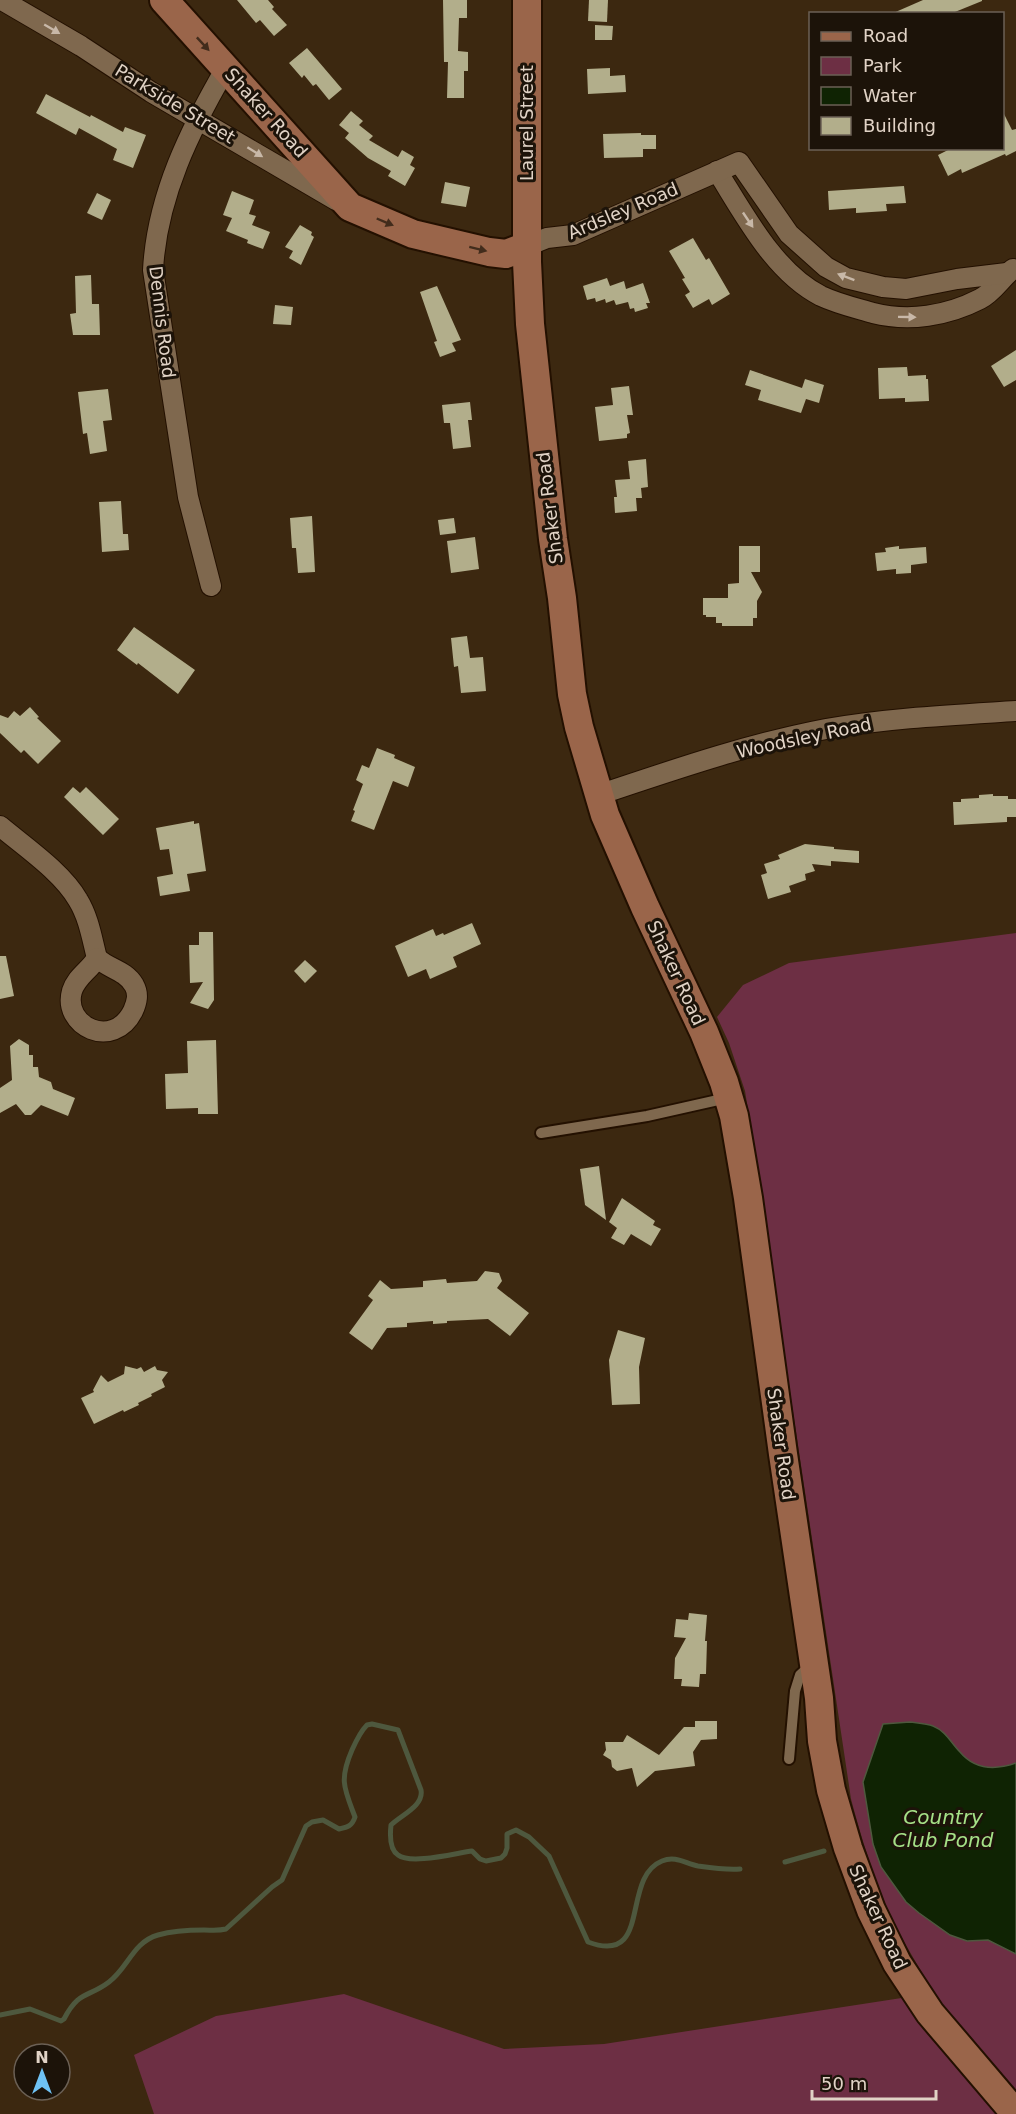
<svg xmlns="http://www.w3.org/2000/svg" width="1016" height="2114" font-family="'DejaVu Sans',sans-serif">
<rect width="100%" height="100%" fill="#3c2810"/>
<path fill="#6d2f44" d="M1016 933V2114H154L134 2055 216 2016 344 1994 504 2049 604 2044 934 1993C916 1962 896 1931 883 1898 870 1866 860 1833 851 1799L777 1305 765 1214 745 1091 729 1043 717 1017 743 985 789 963Z"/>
<path fill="#0f2303" stroke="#4e583e" stroke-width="1.5" d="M910 1722C917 1723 926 1723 933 1726 946 1731 951 1743 960 1752 975 1770 996 1770 1016 1763V1954L988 1940 967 1941 950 1935 919 1913 906 1902 881 1867 873 1844 863 1782 883 1724Z"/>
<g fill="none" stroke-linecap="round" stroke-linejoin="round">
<g stroke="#4e583e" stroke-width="5">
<polyline points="785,1862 824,1851"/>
<path d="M0 2015 30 2009 61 2021 64 2019C79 1990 88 1998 109 1982 128 1968 133 1942 158 1935 172 1931 189 1930 204 1930 212 1930 218 1931 226 1929L272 1887 282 1880 306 1826 312 1822 323 1820 339 1829C348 1827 352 1826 355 1817 344 1788 339 1780 352 1750 356 1741 360 1732 367 1725L372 1724 398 1730 421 1790C424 1806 401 1815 391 1825 390 1834 389 1849 398 1855 411 1865 456 1853 472 1851L480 1859 486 1861 501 1858 505 1854 507 1848V1834L516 1830 529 1837 549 1856 588 1942C653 1966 620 1878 662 1861 676 1855 686 1864 698 1866 712 1868 725 1870 740 1869"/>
</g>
</g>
<g fill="#b2ae8b">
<polygon points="237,0 268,0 274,7 272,9 287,25 274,36 260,20 256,23"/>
<polygon points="443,0 467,0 467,18 459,18 458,51 468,52 468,71 464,71 464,98 447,98 448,62 444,62"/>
<polygon points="589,0 608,0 607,22 588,21"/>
<polygon points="923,0 982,0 982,1 950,14 891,14"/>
<polygon points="595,25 613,26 612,40 595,40"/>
<polygon points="307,48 342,89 329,100 316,84 313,86 304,75 302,78 289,63"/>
<polygon points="610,68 610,76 625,75 626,92 588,94 587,69"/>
<polygon points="46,94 90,117 91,115 123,132 125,127 146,135 133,168 113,160 117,149 79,128 76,135 36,113"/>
<polygon points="1002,110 1012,130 1016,129 1016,151 1006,156 1005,154 962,173 961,169 948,176 938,155 952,148 1002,148"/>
<polygon points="351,111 363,121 359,125 373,136 369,140 398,157 402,150 414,157 410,165 415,168 405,186 388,176 391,171 368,158 345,138 349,133 339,125"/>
<polygon points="641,133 641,135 656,135 656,149 643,149 643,157 604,158 603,134"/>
<polygon points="445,182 470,187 466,207 441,203"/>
<polygon points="904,186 906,203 886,204 887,211 856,213 856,208 829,210 828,191"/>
<polygon points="232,191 254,200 249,214 256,216 252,225 270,232 263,249 247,243 248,240 226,231 232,218 223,215"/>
<polygon points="97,193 111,200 102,220 87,213"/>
<polygon points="300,225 312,232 311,235 314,237 301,265 289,258 293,251 285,247"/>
<polygon points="693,238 706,260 709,258 730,294 712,305 709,299 693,308 685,295 690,292 682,279 685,278 669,251"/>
<polygon points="91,275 92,304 99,304 100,335 73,335 70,314 76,313 75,276"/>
<polygon points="607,278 610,286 624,281 626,289 643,283 650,303 646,303 648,308 635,312 634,308 630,309 628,302 616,305 614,300 606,303 605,299 596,302 595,298 587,300 583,286"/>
<polygon points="437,286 461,340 452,343 456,351 440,357 434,342 437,341 420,292"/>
<polygon points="275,305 293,307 291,325 273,324"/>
<polygon points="1016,350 1016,380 1004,387 991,366"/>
<polygon points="907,367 908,376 926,375 926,379 928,379 929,401 905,402 905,398 879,399 878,368"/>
<polygon points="750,370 802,388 805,379 824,385 819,403 806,399 801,413 758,400 761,390 745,385"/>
<polygon points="629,386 633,415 627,415 630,433 627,434 627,438 599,441 595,407 613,405 611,388"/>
<polygon points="108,389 112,420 103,421 107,451 90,454 87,433 83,434 78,392"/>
<polygon points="470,402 472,420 468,420 471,447 453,449 450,423 444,423 442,405"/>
<polygon points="646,459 648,487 641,488 642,498 636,498 637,511 615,513 614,497 617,497 615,480 630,479 628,461"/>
<polygon points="121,501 123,534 128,534 129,550 102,552 99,502"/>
<polygon points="312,516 315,572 298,573 296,548 292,548 290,518"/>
<polygon points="454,518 456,533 440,535 438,520"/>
<polygon points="475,537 479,569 451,573 447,541"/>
<polygon points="739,546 760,546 760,572 751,572 762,592 757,601 757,618 753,618 753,626 722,626 722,623 716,623 716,617 706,617 706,615 703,615 703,598 728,598 728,584 739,583"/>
<polygon points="899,546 899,549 926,547 927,563 911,565 911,573 896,574 896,569 877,571 875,553 886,552 885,548"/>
<polygon points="134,627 195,670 178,694 138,663 137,665 117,650"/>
<polygon points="467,636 470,658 483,657 486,691 461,693 458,666 454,667 451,638"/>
<polygon points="30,707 39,717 37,718 61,741 38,764 24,750 21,753 0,733 0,715 8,718 14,711 20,716"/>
<polygon points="377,748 395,755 394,758 415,767 408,787 393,781 374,830 351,821 355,811 353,810 363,784 356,780 362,765 369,768"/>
<polygon points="73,787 80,793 86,787 119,819 103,835 64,797"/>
<polygon points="993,794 993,796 1008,796 1008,799 1016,799 1016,817 1007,817 1007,822 954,825 953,802 961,802 961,799 979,798 979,795"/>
<polygon points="194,821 194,824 199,823 206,871 187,874 190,891 160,896 157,877 173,874 169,849 160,850 156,828"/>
<polygon points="805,844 834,847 834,849 859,851 859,863 831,861 831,866 812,864 815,871 805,874 806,880 789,886 791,892 768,899 761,875 767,873 764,864 780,859 778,855"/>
<polygon points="472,923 481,944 453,957 457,967 430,979 426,969 408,977 395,946 433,929 436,936 443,933 444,935"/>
<polygon points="199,932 213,932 214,1000 208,1009 190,1003 203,982 190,983 189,945 199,945"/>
<polygon points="0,956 6,956 14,996 0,999"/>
<polygon points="305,960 317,971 305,983 294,971"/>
<polygon points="19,1039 29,1045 29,1055 33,1055 33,1067 38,1067 39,1077 51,1082 53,1089 75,1098 68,1116 41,1105 31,1115 25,1115 16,1104 0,1113 0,1088 12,1080 10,1046"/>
<polygon points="216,1040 218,1114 198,1114 198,1108 166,1109 165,1074 188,1073 187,1041"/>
<polygon points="599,1166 606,1220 585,1205 580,1169"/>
<polygon points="622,1198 655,1221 653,1225 661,1229 651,1246 631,1234 624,1245 611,1238 617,1228 609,1222"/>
<polygon points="485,1271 499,1273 502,1281 497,1288 529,1313 510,1336 488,1319 447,1321 447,1323 433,1324 433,1321 407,1323 407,1327 387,1328 372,1350 349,1333 373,1300 368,1296 380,1280 391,1289 423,1287 423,1281 446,1279 447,1283 477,1281"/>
<polygon points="618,1330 645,1338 639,1367 640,1404 612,1405 609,1360"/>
<polygon points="125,1366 137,1369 141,1367 144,1372 155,1366 157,1370 168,1372 162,1380 165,1387 151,1394 152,1396 138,1403 139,1405 124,1412 123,1410 94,1424 81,1398 94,1392 93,1390 101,1375 108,1382 124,1374"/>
<polygon points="689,1613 707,1615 705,1641 707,1641 706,1674 700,1674 699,1687 681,1686 682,1679 674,1679 675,1658 686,1638 674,1637 676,1619 688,1620"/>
<polygon points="695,1721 717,1721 717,1739 701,1740 693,1752 695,1766 655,1771 637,1787 632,1768 617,1771 612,1767 611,1760 603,1755 606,1750 605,1742 623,1742 627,1735 659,1755 684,1727 695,1727"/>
</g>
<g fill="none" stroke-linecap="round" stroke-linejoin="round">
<g stroke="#231000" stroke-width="14">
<g id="lane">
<polyline points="541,1133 647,1116 727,1098"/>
<polyline points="789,1759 795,1691 800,1675 810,1666"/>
</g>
</g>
<g stroke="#231000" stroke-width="22">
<g id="street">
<polyline points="2,0 81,46 151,92 336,200"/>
<path d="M717 171C744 214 774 272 821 296 838 304 856 308 873 313 909 322 947 316 980 299 994 292 1001 278 1013 269"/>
<polyline points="527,246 547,238 573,235 739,162 789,234 826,267 846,278 883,287 906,289 957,279 1007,273"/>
<path d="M211 586 188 497 153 270C157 196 190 130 226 68"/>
<path d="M598 795C673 770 748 744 826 729 888 718 953 715 1016 711"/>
<path d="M0 826C25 847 62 872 78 900 89 918 92 939 97 958"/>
<path d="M97 958C109 969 125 970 134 985 139 994 137 1002 133 1011 113 1051 62 1026 72 991 77 976 89 971 97 958Z"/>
</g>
</g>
<g stroke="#231000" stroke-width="32">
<g id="secondary">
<polyline points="164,0 350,207 413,234 489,252 506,254 527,246"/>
<polyline points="527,0 527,262 530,324 553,539 562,598 572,694 579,727 605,815 645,907 704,1032 724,1082 734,1116 748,1198 783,1454 819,1698 822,1741 831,1790 848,1848 871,1910 897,1963 930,2013 1016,2114"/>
</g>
</g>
<use href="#lane" stroke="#7f684e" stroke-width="10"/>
<use href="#street" stroke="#7f684e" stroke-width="20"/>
<use href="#secondary" stroke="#9a654a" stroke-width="28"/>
</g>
<defs><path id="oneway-solid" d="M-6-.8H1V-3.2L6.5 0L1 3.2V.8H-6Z" transform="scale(1.5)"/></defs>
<g fill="#c8b8a8">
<use href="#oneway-solid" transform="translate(52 29) rotate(30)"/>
<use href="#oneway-solid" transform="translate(255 152) rotate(32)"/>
<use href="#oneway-solid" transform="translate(748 220) rotate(56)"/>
<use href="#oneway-solid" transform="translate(846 277) rotate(-159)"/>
<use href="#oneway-solid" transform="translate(907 317) rotate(1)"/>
</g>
<g fill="#422c1c">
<use href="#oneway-solid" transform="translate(203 44) rotate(47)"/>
<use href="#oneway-solid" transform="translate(385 222) rotate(23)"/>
<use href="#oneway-solid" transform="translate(478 249) rotate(14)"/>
</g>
<g text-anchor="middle" stroke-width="6" stroke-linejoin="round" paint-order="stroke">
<g font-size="18" fill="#e1d3c6" stroke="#1c1309">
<text transform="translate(175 104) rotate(31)" y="6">Parkside Street</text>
<text transform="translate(266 113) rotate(48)" y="6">Shaker Road</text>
<text transform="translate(527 123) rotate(-90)" y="6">Laurel Street</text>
<text transform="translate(623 211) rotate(-23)" y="6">Ardsley Road</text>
<text transform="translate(162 322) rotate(83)" y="6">Dennis Road</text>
<text transform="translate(550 508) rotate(-97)" y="6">Shaker Road</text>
<text transform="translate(804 738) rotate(-12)" y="6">Woodsley Road</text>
<text transform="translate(676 973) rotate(65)" y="6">Shaker Road</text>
<text transform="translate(781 1444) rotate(82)" y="6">Shaker Road</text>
<text transform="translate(878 1917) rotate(65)" y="6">Shaker Road</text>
</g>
<g font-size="20" font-style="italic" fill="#a5e087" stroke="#1c1309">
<text x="943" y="1824">Country<tspan x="943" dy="23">Club Pond</tspan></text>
</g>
</g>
<rect x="809" y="12" width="195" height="138" fill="#1c1309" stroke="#6b6055" stroke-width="1.5"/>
<rect x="821" y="32" width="30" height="9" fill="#9a654a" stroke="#6b6055" stroke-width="1.5"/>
<text x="863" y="42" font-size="18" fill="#e1d3c6">Road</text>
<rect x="821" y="57" width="30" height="18" fill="#6d2f44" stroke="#6b6055" stroke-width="1.5"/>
<text x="863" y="72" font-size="18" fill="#e1d3c6">Park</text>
<rect x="821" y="87" width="30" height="18" fill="#0f2303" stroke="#6b6055" stroke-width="1.5"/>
<text x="863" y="102" font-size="18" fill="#e1d3c6">Water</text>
<rect x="821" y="117" width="30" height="18" fill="#b2ae8b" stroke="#6b6055" stroke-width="1.5"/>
<text x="863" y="132" font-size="18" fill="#e1d3c6">Building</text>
<g transform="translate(42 2072)"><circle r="28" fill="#1c1309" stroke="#6b6055" stroke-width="1.5"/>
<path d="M0-4.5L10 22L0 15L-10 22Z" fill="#6fc2f4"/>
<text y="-9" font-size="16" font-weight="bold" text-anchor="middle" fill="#e1d3c6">N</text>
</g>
<path d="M812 2090v9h124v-9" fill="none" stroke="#e1d3c6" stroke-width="3"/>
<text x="821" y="2090" font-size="18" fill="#e1d3c6" stroke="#1c1309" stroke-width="4.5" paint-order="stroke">50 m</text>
</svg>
